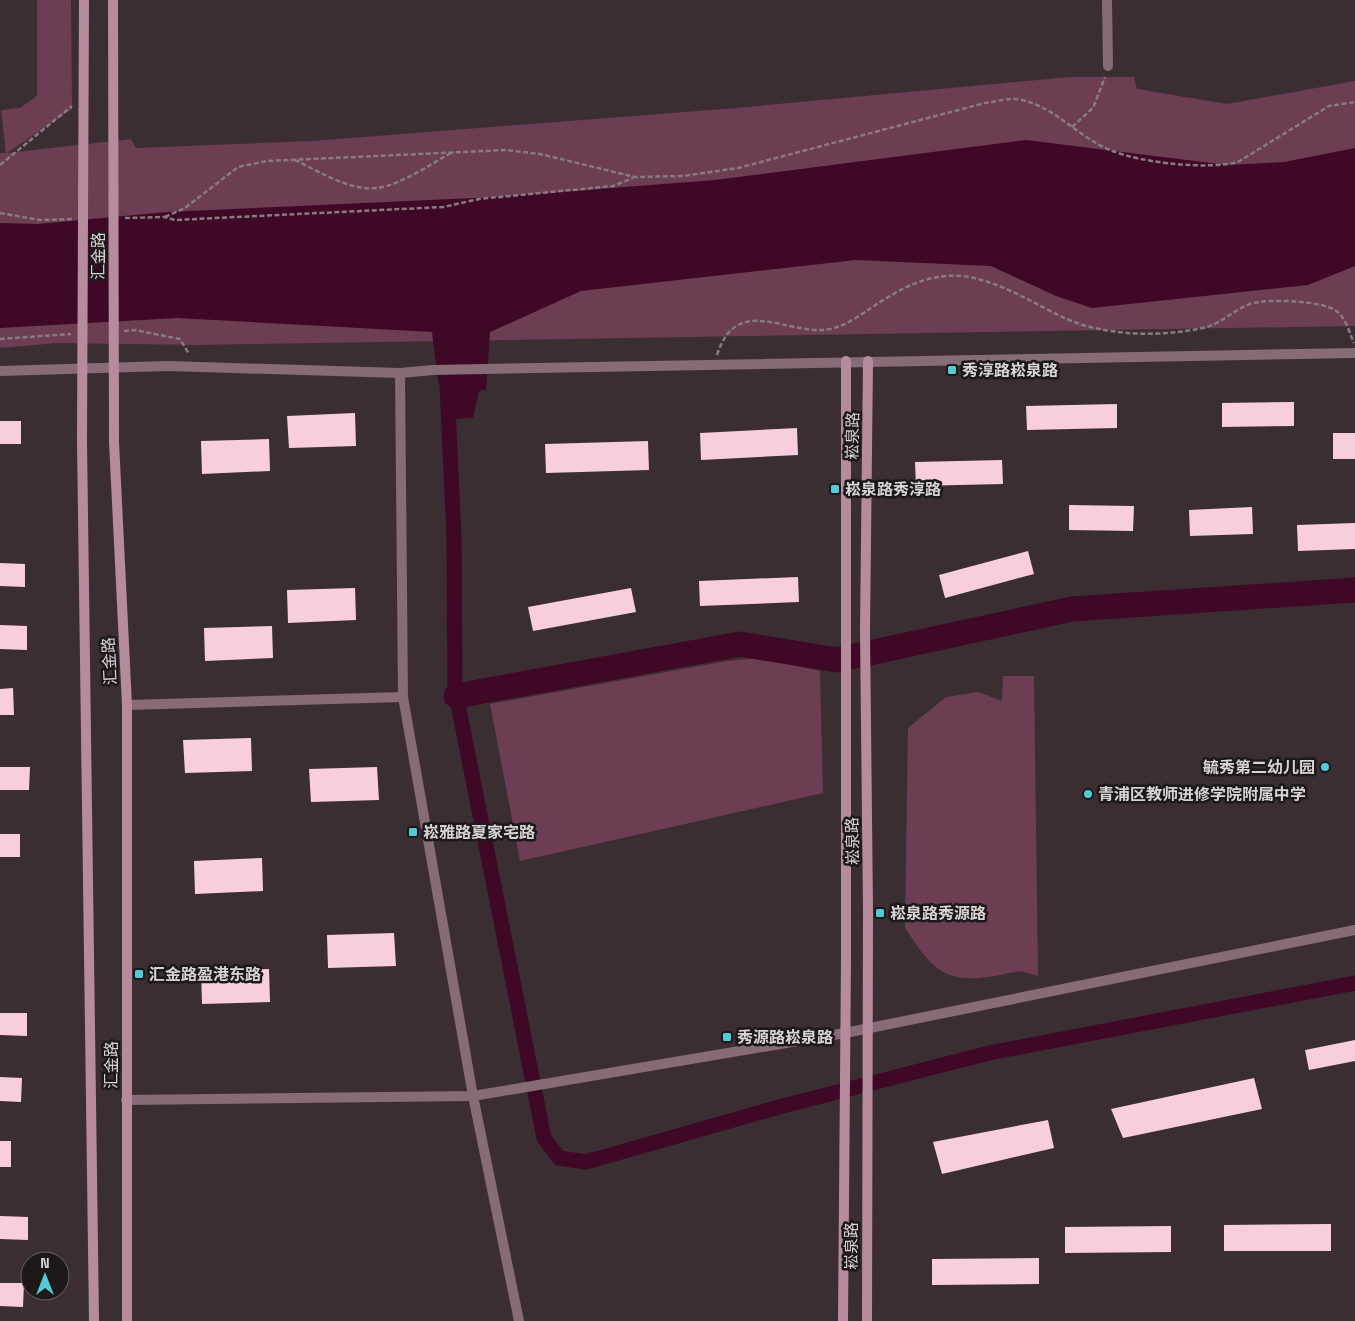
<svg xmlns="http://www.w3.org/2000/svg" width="1355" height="1321" font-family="'Space Grotesk','Noto Sans SC',sans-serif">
<rect width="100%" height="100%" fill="#3a2e33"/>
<g fill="#6d3d53">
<polygon points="37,0 71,0 72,109 7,153 131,139 136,148 312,141 736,108 1070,77 1134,77 1137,89 1227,104 1355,81 1355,326 198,345 57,343 0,348 0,153 6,153 1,110 20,108 37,96"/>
<polygon points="761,658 820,671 823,793 520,861 490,704 727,661"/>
<path d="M1003 676H1034L1038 976C1014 968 1018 972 994 976 943 985 931 967 905 928L908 728 946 697 978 692 1002 701Z"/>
</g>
<polygon fill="#3e0826" points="1026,140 1227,165 1284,162 1355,148 1355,266 1308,285 1092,308 1056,296 991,266 856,260 581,291 490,332 486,390 479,391 473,418 453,419 438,380 432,332 177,318 0,328 0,223 38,224 167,212 496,197 715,180"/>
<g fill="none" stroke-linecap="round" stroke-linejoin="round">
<polyline stroke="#3e0826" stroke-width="15" points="447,385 454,537 455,689 544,1138 559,1158 586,1162 779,1107 989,1053 1355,983"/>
<polyline stroke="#3e0826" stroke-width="25" points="456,696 740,644 837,660 1072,609 1355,590"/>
</g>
<g fill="#f8cedf">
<polygon points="1294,402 1294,426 1222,427 1222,403"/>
<polygon points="1117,404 1117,428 1027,430 1026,406"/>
<polygon points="355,413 356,446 289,448 287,416"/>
<rect x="0" y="421" width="21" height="23"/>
<polygon points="797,428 798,455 701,460 700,433"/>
<rect x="1333" y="433" width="22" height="26"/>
<polygon points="269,439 270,471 202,474 201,441"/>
<polygon points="648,441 649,470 546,473 545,444"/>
<polygon points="1002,460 1003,484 916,486 915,462"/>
<polygon points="1069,505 1134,506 1133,531 1069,530"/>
<polygon points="1252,507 1253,534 1190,536 1189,510"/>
<polygon points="1355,523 1355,549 1298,551 1297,525"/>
<polygon points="1028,551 1034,574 945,598 939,575"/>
<polygon points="0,563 25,564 25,587 0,586"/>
<polygon points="798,577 799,602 700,606 699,581"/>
<polygon points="355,588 356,620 288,623 287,590"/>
<polygon points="631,588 636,612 533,631 528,607"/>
<polygon points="0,625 27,626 27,650 0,649"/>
<polygon points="272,626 273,658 205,661 204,628"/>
<polygon points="13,688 14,715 0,715 0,689"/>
<polygon points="251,738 252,771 185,773 183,740"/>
<polygon points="0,767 30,767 29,790 0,790"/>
<polygon points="377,767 379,800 311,802 309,769"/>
<rect x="0" y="834" width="20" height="23"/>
<polygon points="262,858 263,891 195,894 194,861"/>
<polygon points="394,933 396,966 328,968 327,935"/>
<polygon points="269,969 270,1002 202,1004 201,971"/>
<polygon points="0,1013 27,1013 27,1036 0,1035"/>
<polygon points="1355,1040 1355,1061 1309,1070 1305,1050"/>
<polygon points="0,1077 22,1078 21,1102 0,1101"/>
<polygon points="1254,1078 1262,1109 1123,1138 1111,1109"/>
<polygon points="1048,1120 1054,1148 942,1174 933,1142"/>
<rect x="0" y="1141" width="11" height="26"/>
<polygon points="0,1216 28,1217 28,1240 0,1239"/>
<polygon points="1331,1224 1331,1251 1224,1251 1224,1225"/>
<polygon points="1171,1226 1171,1252 1065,1253 1065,1227"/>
<polygon points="1039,1258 1039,1284 932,1285 932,1259"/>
<polygon points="0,1283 24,1283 23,1307 0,1306"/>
</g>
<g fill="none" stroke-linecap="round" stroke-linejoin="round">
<g stroke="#867c80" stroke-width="2.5" stroke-dasharray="5 2.5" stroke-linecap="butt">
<polyline points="1072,127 1093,108 1105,77"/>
<path d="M295 160C320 172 349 191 378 188 400 185 431 164 451 153"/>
<polyline points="0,165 72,106"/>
<polyline points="0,213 40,220 72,219"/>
<path d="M165 217 185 208 238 167 267 161 506 150 540 154 635 177 683 176 738 168 985 103C995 102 1006 98 1016 99 1053 104 1076 136 1110 150 1141 163 1206 170 1238 162L1329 106 1355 102"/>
<polyline points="125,218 165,217 175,220 443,207 479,199 613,186 633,178"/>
<polyline points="124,331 135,330 180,339 189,354"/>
<polyline points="0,339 71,334"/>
<path d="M717 355C737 292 788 337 830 329 845 326 859 316 871 308 898 290 927 273 961 276 1000 280 1035 305 1069 320 1088 328 1108 331 1128 333 1153 335 1179 333 1203 328 1221 324 1233 310 1250 304 1266 298 1321 301 1335 310 1346 317 1349 332 1354 343"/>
</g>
<g stroke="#876b77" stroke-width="10">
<polyline points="1107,0 1108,66"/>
<polyline points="0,371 168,366 400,373 433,370 1355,353"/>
<polyline points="400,373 403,697 473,1096 519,1321"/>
<polyline points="127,705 403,697"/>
<polyline points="126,1100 473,1096 845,1033 1355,930"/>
</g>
<g stroke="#b78b9e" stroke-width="10">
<polyline points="84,0 82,441 94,1321"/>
<polyline points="113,0 114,442 127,705 127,1321"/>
<polyline points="843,1321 846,958 846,361"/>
<polyline points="867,1321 868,910 865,631 868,361"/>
</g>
</g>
<g fill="#51ccd5" stroke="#1d181a" stroke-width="2">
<rect x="947" y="365" width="10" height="10" rx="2.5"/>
<rect x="830" y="484" width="10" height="10" rx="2.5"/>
<circle cx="1325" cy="767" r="5"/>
<circle cx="1088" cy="794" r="5"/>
<rect x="408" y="827" width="10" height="10" rx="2.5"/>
<rect x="875" y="908" width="10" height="10" rx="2.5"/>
<rect x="134" y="969" width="10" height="10" rx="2.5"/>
<rect x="722" y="1032" width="10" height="10" rx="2.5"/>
</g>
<g text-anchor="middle" stroke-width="5" stroke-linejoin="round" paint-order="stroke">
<g font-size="16" fill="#dad3d6" stroke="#1d181a">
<text transform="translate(98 256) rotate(-90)" y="6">汇金路</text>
<text transform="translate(852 436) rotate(-89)" y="6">崧泉路</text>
<text transform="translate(109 661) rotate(-93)" y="6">汇金路</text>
<text transform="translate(852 841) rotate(-91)" y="6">崧泉路</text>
<text transform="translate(111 1065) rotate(-90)" y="6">汇金路</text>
<text transform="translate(851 1246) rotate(-90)" y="6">崧泉路</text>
</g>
<g font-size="16" font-weight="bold" fill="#dad3d6" stroke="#1d181a" text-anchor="start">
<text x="962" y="376">秀淳路崧泉路</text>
<text x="845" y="495">崧泉路秀淳路</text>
<text x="1315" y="773" text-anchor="end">毓秀第二幼儿园</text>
<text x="1098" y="800">青浦区教师进修学院附属中学</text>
<text x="423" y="838">崧雅路夏家宅路</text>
<text x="890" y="919">崧泉路秀源路</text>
<text x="149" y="980">汇金路盈港东路</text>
<text x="737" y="1043">秀源路崧泉路</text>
</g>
</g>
<g transform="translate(45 1276)"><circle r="24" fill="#1d181a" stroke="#696365"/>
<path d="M0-4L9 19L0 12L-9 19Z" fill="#51ccd5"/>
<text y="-8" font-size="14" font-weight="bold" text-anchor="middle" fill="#dad3d6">N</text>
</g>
</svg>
